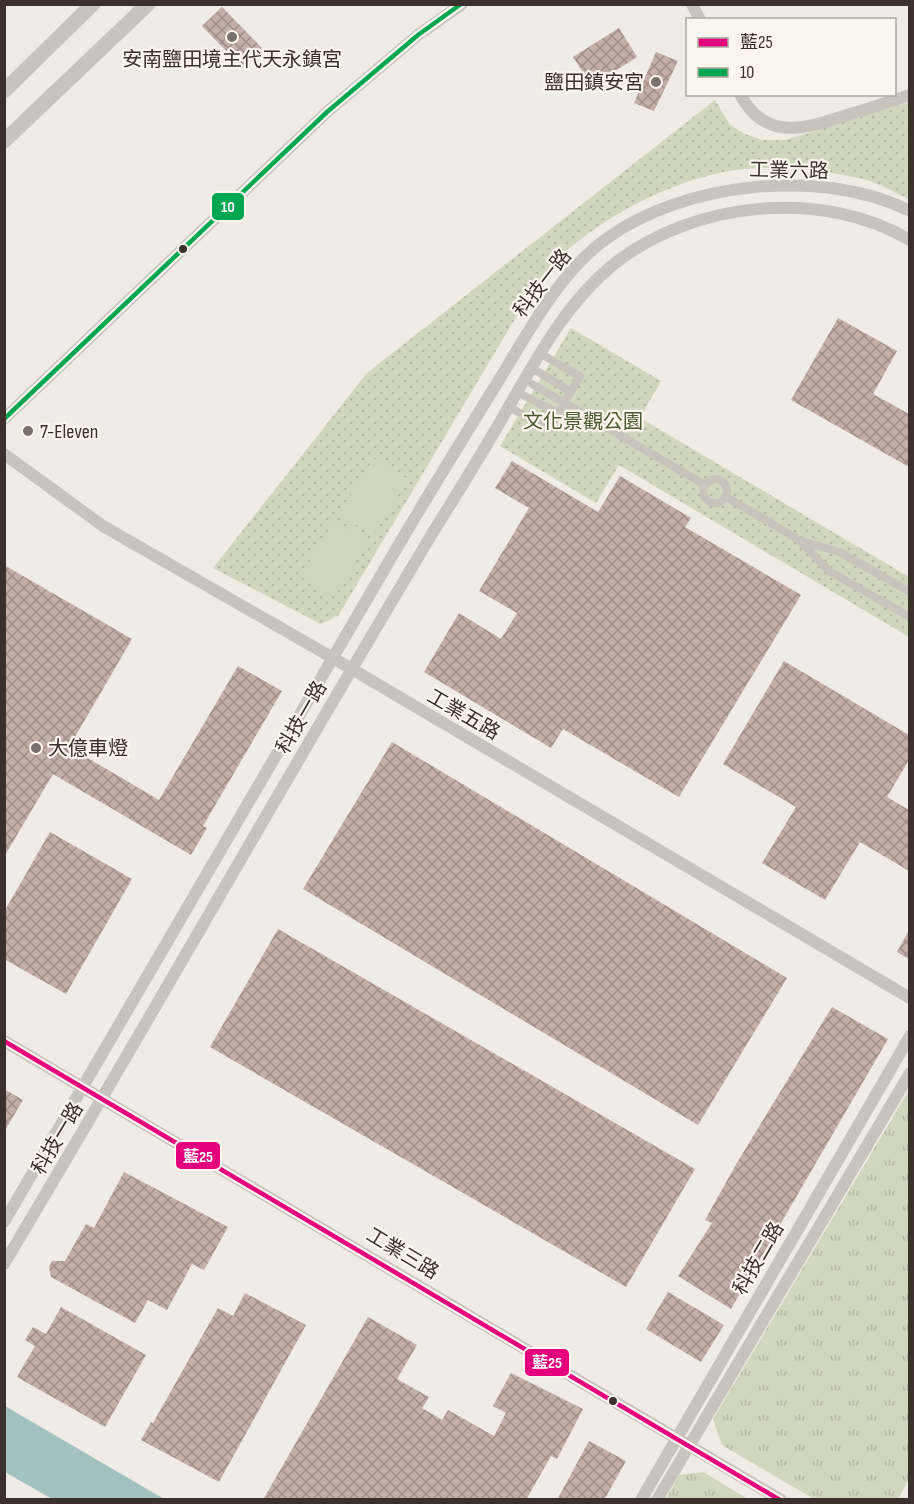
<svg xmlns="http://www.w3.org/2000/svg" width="914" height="1504" font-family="'Sofia Sans Condensed','Noto Sans TC',sans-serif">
<defs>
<pattern id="grass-tufts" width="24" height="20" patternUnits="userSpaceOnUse" patternTransform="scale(1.5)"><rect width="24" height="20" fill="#d1d6bf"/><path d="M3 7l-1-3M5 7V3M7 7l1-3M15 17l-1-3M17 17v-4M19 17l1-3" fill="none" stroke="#b4b8a4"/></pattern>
<pattern id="park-dots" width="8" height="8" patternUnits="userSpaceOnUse" patternTransform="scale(1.5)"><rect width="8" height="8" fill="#d1d6bf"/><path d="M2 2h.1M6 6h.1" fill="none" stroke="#b4b8a4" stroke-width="1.8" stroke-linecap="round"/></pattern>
<pattern id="building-cross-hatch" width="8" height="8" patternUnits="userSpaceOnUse" patternTransform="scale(1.5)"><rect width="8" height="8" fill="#c3afa7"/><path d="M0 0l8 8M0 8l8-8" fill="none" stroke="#a08f88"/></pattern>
</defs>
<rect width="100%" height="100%" fill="#f0ebe5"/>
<g fill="url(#grass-tufts)">
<polygon points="909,1090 909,1479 898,1499 814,1499 722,1445 713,1419"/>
<polygon points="703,1472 748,1499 666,1499 679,1475"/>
</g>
<g fill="url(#park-dots)">
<path d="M715 100 730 125 745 134 762 140H785L909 102V199C895 193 879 183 863 179 823 170 777 165 736 170 671 179 587 223 545 273 536 283 529 295 522 307L338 616 321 624 213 568 367 373Z"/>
<polygon points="571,328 661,381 640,418 909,577 909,637 619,465 596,503 500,446"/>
</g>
<g fill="#d1d6bf">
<polygon points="374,458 408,479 373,535 339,514"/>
<polygon points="335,520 369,541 334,597 300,576"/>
</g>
<polygon fill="#a1c2c1" points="5,1406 164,1499 52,1499 5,1472"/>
<g fill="url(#building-cross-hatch)">
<polygon points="222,7 262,48 242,67 202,26"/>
<polygon points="619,28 637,57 592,86 573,57"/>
<polygon points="656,52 678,61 654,111 634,103"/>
<polygon points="838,318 897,351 873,394 909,414 909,467 791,400"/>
<polygon points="512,461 598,512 620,476 691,518 685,527 801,595 679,797 563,729 551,748 424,672 459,613 501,639 517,613 479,591 529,508 495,488"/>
<polygon points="4,565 132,639 69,747 159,800 238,666 282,691 203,826 207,828 191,855 53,774 4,857"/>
<polygon points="784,661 909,735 909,760 887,797 909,810 909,871 860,842 825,900 762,863 796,807 723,764"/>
<polygon points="392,742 787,978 698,1125 303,889"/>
<polygon points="50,832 132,879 66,994 4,959 4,912"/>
<polygon points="278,929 695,1169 626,1287 210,1047"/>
<polygon points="909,930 909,959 897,952"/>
<polygon points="832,1007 888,1039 731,1309 678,1276 712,1223 705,1220 738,1161"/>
<polygon points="4,1089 23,1100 4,1132"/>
<polygon points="124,1172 228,1227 204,1270 192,1264 167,1310 148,1300 135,1323 51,1277 49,1267 52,1261 65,1261 86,1224 94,1228"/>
<polygon points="668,1292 724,1325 701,1362 646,1329"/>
<polygon points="245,1293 306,1325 219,1482 141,1440 151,1422 153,1423 218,1308 233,1316"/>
<polygon points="61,1307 146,1355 105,1427 17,1377 35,1346 25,1340 33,1327 46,1334"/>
<polygon points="368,1317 417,1345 397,1379 429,1397 422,1408 442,1420 448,1410 494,1436 506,1413 493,1406 511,1373 583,1409 557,1459 551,1456 526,1500 263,1500"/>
<polygon points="589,1441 626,1461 604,1500 557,1500"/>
</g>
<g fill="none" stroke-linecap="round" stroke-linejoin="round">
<g stroke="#c9c3be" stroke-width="8">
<polyline points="532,368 571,392"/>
<polyline points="532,384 705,485"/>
<polyline points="517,392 558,413"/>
<polyline points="509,407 549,429 580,376 541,354"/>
<circle cx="715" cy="491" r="12"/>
<polyline points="725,496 801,541 840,552 910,592"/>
<polyline points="802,543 829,571 910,617"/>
</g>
<g stroke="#c9c3be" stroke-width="12">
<polyline points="692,4 700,20"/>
<path d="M740 94C765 142 805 129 847 115 868 109 889 102 910 95"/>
<polyline points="4,419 327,112 418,35 462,4"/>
<polyline points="4,454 103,526 333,658 910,998"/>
<polyline points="4,1041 781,1500"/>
<path d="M4 1222C130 1004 258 788 384 570 421 506 460 443 499 380 529 331 559 273 606 239 684 182 822 167 910 211"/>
<path d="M4 1264C150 1020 289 772 435 529 460 489 485 449 508 408 538 356 567 302 614 264 694 201 821 188 910 240"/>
<polyline points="641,1500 910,1036"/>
<polyline points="657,1500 910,1073"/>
</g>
<g stroke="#c9c3be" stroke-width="15">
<polyline points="4,91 93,4"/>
<polyline points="4,141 148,4"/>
</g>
<g stroke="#fbf5ee" stroke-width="9">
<polyline id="bus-1" points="4,1041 780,1500"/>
</g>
<g stroke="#fbf5ee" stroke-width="9">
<polyline id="bus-2" points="4,419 327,112 418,35 461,4"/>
</g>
<use href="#bus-1" stroke="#e5007d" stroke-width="4.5"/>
<use href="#bus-2" stroke="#00a651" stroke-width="4.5"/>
</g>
<g fill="#7a716c" stroke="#fbf5ee" stroke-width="2">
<circle cx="232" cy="37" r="6"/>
<circle cx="656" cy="82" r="6"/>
<circle cx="28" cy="431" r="6"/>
<circle cx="36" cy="748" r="6"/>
</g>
<g fill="#3b302b" stroke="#fbf5ee" stroke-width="2">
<circle cx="183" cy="249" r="5"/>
<circle cx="613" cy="1401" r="5"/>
</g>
<g text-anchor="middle" stroke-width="4.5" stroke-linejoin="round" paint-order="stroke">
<g font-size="20" fill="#3b302b" stroke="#fbf5ee" text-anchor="start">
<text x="232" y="66" text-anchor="middle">安南鹽田境主代天永鎮宮</text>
<text x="644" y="89" text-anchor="end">鹽田鎮安宮</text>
<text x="40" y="438">7-Eleven</text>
<text x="48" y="755">大億車燈</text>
</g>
<g font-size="20" fill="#3b302b" stroke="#fbf5ee">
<text transform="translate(789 170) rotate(1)" y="7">工業六路</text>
<text transform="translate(542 283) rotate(-52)" y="7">科技一路</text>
<text transform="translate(464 714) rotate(30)" y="7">工業五路</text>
<text transform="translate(301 717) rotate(-60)" y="7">科技一路</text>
<text transform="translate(57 1138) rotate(-59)" y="7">科技一路</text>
<text transform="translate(403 1253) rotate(31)" y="7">工業三路</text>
<text transform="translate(758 1258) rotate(-60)" y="7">科技二路</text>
</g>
<g font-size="20" fill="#4a5a2e" stroke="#fbf5ee">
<text x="583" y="428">文化景觀公園</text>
</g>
</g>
<g stroke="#fbf5ee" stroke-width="2">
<rect x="211" y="192" width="34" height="29" rx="6" fill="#00a651"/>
<rect x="175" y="1141" width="46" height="29" rx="6" fill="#e5007d"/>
<rect x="524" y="1348" width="46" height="29" rx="6" fill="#e5007d"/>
</g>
<g font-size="16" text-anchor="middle" font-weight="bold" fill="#fff">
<text x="228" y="212">10</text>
<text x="198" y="1162">藍25</text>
<text x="547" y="1368">藍25</text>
</g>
<rect width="914" height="1504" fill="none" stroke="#3b302b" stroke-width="12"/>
<rect x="686" y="18" width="210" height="78" fill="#fbf5ee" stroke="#aea6a0" stroke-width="1.5"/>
<rect x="698" y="38" width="30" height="9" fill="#e5007d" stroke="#aea6a0" stroke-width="1.5"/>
<text x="740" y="48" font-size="18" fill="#3b302b">藍25</text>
<rect x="698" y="68" width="30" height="9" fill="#00a651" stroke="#aea6a0" stroke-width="1.5"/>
<text x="740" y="78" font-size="18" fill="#3b302b">10</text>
</svg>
